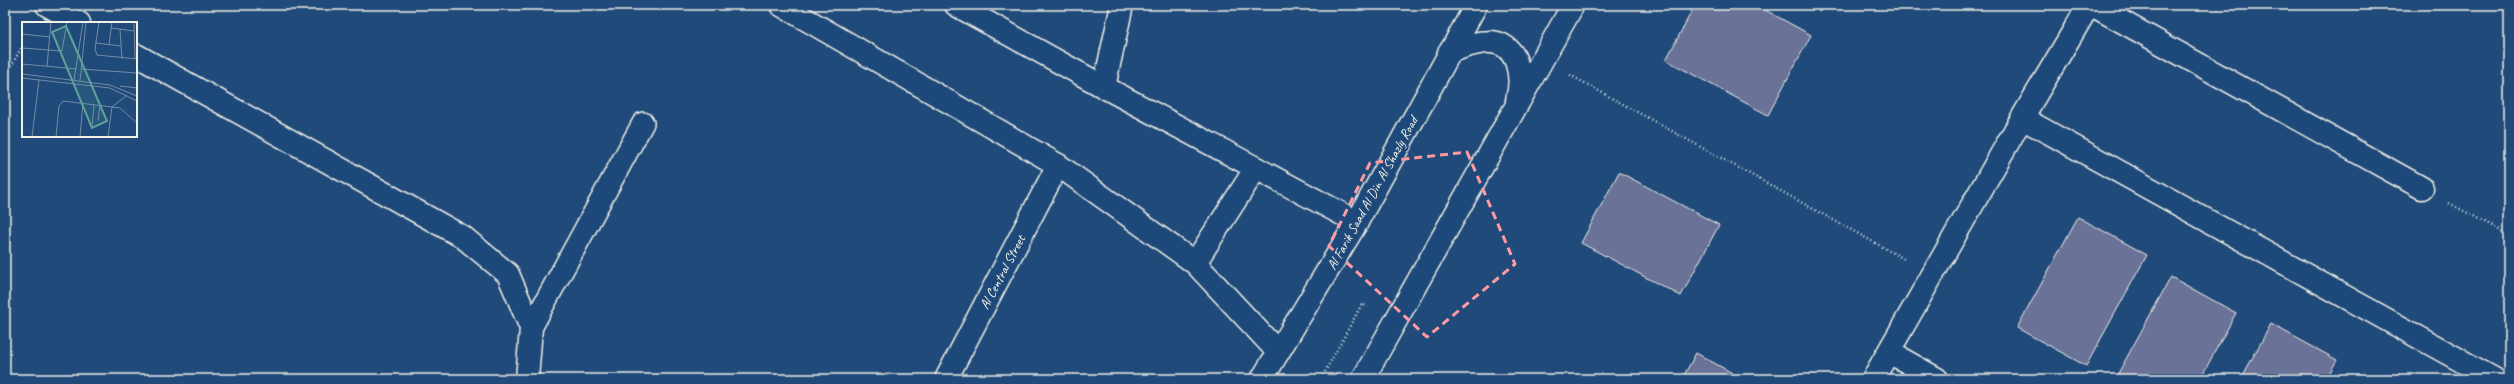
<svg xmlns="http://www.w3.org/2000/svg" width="2514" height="384" font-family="Caveat,sans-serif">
<rect width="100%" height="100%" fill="#1f4a7a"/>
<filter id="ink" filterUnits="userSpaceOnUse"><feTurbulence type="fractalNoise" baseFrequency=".025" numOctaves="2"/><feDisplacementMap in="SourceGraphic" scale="8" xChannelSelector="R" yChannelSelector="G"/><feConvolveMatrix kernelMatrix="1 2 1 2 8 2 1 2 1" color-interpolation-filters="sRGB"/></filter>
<g filter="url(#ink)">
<g fill="#6b7297" stroke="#f4f1e8">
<polygon points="1695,5 1756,5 1811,35 1768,115 1666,60"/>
<polygon points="1619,172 1719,225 1681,296 1581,243"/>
<polygon points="2078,217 2147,255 2086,366 2017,328"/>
<polygon points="2171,277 2236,313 2200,379 2115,379"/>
<polygon points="2271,324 2337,360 2326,379 2241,379"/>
<polygon points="1696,353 1743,379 1682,379"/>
</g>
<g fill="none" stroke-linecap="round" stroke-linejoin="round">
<g stroke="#f4f1e8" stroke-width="24">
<polyline id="service" points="531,328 643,123"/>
</g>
<g stroke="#f4f1e8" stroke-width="25">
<g id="minor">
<polyline points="47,5 79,23"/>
<polyline points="781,5 1058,165 1195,263 1278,352"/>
<polyline points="956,5 1104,87 1357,222"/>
<polyline points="2092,5 2422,188"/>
<polyline points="136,55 463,237 508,274 531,328 527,379"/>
<polyline points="1104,87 1122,5"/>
<polyline points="2022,118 2494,379"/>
<polyline points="1195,263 1256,168"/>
<polyline points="1889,352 1937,379"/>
<polyline points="946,379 1058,165"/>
<polyline points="1873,379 2022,118 2089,5"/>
</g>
</g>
<g stroke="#f4f1e8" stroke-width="25">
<g id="tertiary">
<path d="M1449 52C1461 48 1474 42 1488 42 1519 41 1523 78 1517 100"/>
<polyline points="1262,379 1357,222 1476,5"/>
<polyline points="1363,379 1573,5"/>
</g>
</g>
<g stroke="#f4f1e8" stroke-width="2.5" stroke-dasharray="1 3" stroke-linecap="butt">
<polyline points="1570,75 1906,260"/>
<polyline points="5,77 23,45"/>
<polyline points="2449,203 2509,235"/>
<polyline points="1321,379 1362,304 1368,307"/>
</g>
<use href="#service" stroke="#1f4a7a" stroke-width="21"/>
<use href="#minor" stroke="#1f4a7a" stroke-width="22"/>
<use href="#tertiary" stroke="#1f4a7a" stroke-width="22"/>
</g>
</g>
<path fill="none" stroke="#ff9aa2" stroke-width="3" stroke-dasharray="8 5" stroke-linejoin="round" d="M1467 152 1515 264 1427 337 1329 246 1370 163Z"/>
<g text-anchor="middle" stroke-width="4" stroke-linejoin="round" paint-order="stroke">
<g font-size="14" fill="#f4f1e8" stroke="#1f4a7a">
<text transform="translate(1372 193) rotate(-61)" y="5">Al Farik Saad Al Din Al Shazly Road</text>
<text transform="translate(1002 272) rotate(-62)" y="5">Al Central Street</text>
</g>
</g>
<g transform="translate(22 22)">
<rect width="115" height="115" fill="#1f4a7a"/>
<path fill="none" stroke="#748da6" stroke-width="1" d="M77 0 73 27 75 33 115 37M112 0 113 37M89 6 112 9M98 7 100 37M0 12 28 15M74 21 99 24M87 23 90 0M0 26 40 29 45 0M0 42 55 47M25 44 29 0M59 47 115 51M0 52 88 63 115 74M0 56 88 66 115 79M52 58 61 0M58 59 64 0M98 64 115 66M76 99 78 83M70 105 72 83M10 115 17 58M34 115 37 84 41 79 98 86 115 101M58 115 61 81M86 115 90 85 105 73"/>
<path fill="#5fa199" fill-opacity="0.15" stroke="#5fa199" stroke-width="2" d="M44 4 85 99 70 106 30 10Z"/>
<rect width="115" height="115" fill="none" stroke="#f4f1e8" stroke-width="2"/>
</g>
<rect width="2514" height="384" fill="none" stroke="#1f4a7a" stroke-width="20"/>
<rect x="10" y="10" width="2494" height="364" fill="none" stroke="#f4f1e8" stroke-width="1.5" filter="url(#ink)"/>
</svg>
